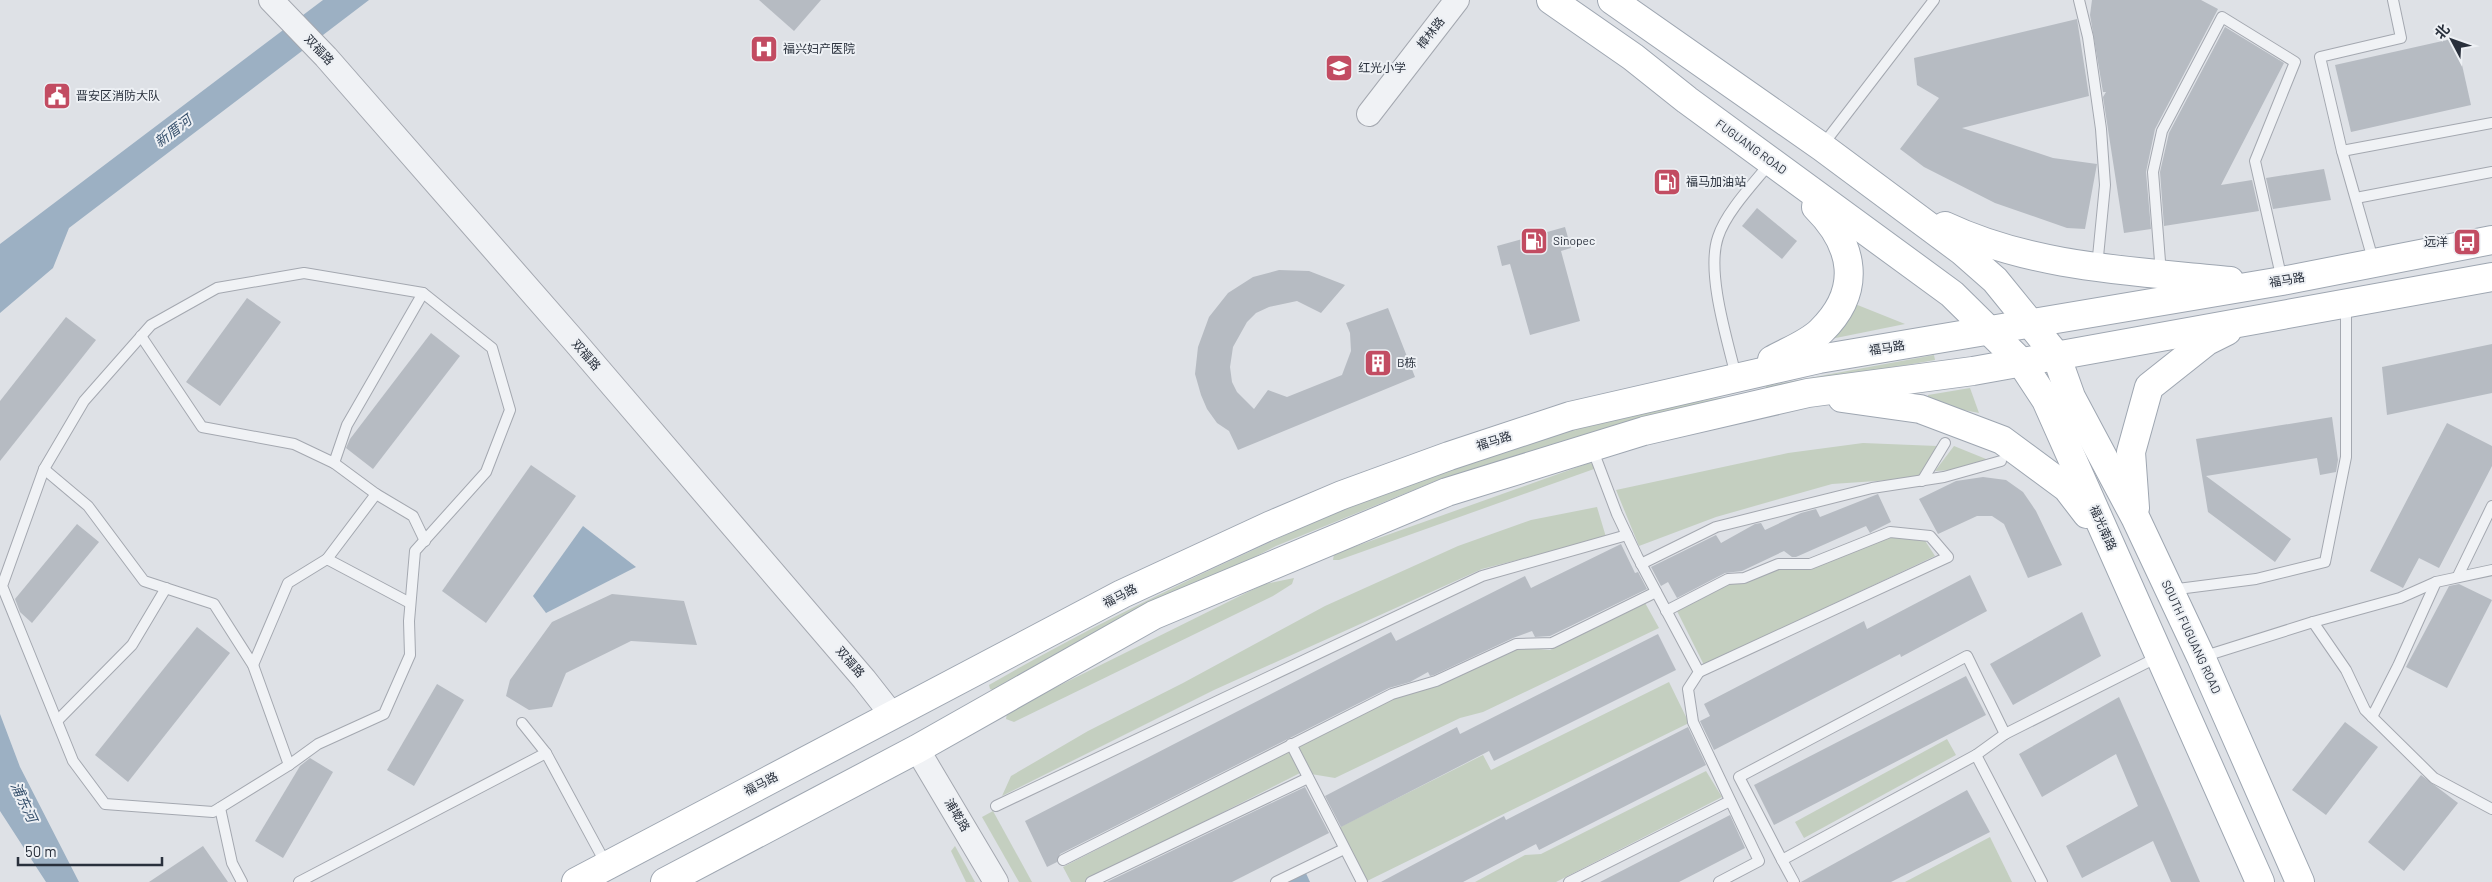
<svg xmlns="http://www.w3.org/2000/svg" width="2492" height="882" font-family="Barlow,'Noto Sans SC',sans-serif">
<rect width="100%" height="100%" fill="#dee1e6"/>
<g fill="#c4cfc0">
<polygon points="1850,302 1905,324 1816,342"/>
<polygon points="1934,355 1935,360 1766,390 1766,386"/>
<polygon points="1970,388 1979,413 1933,404 1928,400 1928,395"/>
<path d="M1724 397 1680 412 1617 428 1438 480 1276 546 995 691 990 689 989 685C1065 641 1144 601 1223 564 1288 534 1353 502 1420 477 1518 442 1621 415 1724 397Z"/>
<polygon points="1863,443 1937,446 1921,478 1832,484 1716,517 1639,546 1616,490 1788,453"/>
<polygon points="1954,446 1991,461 1953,470 1935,471"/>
<polygon points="1589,463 1596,464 1594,469 1339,560 1333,560 1334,554"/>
<polygon points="1597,507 1606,537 1482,569 1214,690 1002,796 1011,776 1088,731 1183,683 1325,606 1458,546 1531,520"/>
<polygon points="1889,536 1924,539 1935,556 1704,665 1677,611 1729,584 1743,584 1780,568 1812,569"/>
<polygon points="1294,578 1292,584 1273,596 1014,722 1006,719 1007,713 1024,703 1250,591 1265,584"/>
<polygon points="1644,601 1659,628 1483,712 1460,718 1335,778 1311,774 1296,745 1393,699 1433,686 1516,647 1550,650"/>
<polygon points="1669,682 1689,723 1365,882 1338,828 1483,755 1491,770"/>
<polygon points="1947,739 1956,755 1804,838 1795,822"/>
<polygon points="1289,751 1300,773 1085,882 1071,882 1063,867"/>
<polygon points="1706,771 1722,797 1556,882 1475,882 1525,855 1541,854"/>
<polygon points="993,811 1032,882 1019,882 982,817"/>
<polygon points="1990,837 2012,882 1905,882"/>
<polygon points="955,846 975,882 966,882 951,851"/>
</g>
<g fill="#9cb0c3">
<polygon points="323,0 369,0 69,228 53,268 0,313 0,244"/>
<polygon points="583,526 636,567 546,613 533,596"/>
<polygon points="0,714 20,767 79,882 46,882 0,811"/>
<polygon points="1305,871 1310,882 1283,882"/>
</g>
<g fill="#b6bbc2">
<polygon points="759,0 821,0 794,31"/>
<polygon points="2092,0 2201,0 2218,9 2155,129 2146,172 2151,229 2124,233 2103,97 2106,92 2103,92 2090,15"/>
<polygon points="2077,19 2089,96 1962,128 2053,158 2097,164 2085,229 2067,228 1995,203 1924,167 1900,149 1939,98 1917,85 1914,58"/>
<polygon points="2225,27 2284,63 2221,185 2252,180 2259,211 2164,226 2160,172 2169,133"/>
<polygon points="2456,38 2471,105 2351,132 2335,65"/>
<polygon points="2324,169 2331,200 2273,209 2266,178"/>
<polygon points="1757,208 1797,241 1782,259 1742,226"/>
<polygon points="1565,227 1571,248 1561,251 1580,321 1530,335 1510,264 1502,266 1497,246"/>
<polygon points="1279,270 1309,271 1345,285 1321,313 1297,301 1269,307 1256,313 1247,322 1233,347 1230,367 1232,382 1237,392 1254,409 1268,390 1287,397 1342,375 1351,351 1350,333 1346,323 1388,308 1415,377 1238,450 1229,431 1217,423 1207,409 1201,395 1195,374 1198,347 1209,317 1228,293 1253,277"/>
<polygon points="247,298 281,322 220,406 186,382"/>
<polygon points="66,317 96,340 0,461 0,401"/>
<polygon points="431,333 460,356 373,469 346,448 350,439"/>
<polygon points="2492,344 2492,393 2387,415 2382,367"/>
<polygon points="2332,417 2338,460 2336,472 2320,475 2317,458 2206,476 2291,539 2275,562 2208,512 2196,439"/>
<polygon points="2447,423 2492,446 2492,466 2439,568 2419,558 2403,588 2370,571"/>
<polygon points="531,465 576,496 486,623 442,591"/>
<polygon points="1983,477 2006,480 2023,492 2036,511 2062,565 2028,578 2004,524 1992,516 1977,516 1938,534 1919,499 1956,481"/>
<polygon points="1878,494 1891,522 1873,531 1870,533 1866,526 1796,557 1792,557 1784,551 1742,571 1725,573 1677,598 1668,582 1661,586 1651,567 1716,535 1721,543 1755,524 1761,523 1765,530 1801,513 1816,509 1820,517"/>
<polygon points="77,524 99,542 32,623 20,612 15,599"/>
<polygon points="1621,544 1635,573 1638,572 1647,589 1550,636 1535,637 1532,631 1513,638 1434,675 1430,676 1428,672 1410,682 1389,688 1060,854 1057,862 1047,867 1025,821 1391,632 1396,641 1525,576 1531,588"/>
<polygon points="1970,575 1987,611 1901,657 1900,654 1714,750 1700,721 1710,716 1704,704 1864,621 1867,629"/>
<polygon points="2459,584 2492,600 2447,688 2406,667 2449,586"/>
<polygon points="612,594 684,601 697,645 631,641 566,673 552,707 529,710 506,696 510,680 552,622"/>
<polygon points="2082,612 2101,656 2013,705 1990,664"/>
<polygon points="197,627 230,653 128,782 95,755"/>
<polygon points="1658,634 1676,670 1494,761 1489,751 1341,827 1325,796 1457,727 1460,734"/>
<polygon points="1966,676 1986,715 1774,825 1754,785"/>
<polygon points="437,684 464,700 414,786 387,770"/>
<polygon points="2119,697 2168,808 2200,882 2171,882 2153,841 2082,878 2066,846 2138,806 2116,754 2042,797 2019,754"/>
<polygon points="2345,722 2378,747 2326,815 2292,790"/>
<polygon points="1688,727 1706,765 1539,850 1536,844 1463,882 1381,882 1504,816 1506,820"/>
<polygon points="310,758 333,772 283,858 255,841 300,766"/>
<polygon points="2421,775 2458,803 2404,871 2368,842"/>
<polygon points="1305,787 1329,833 1232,882 1107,882"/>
<polygon points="1967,790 1990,832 1891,882 1801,882"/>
<polygon points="1730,815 1745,848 1679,882 1600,882"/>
<polygon points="203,846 228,882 149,882"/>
</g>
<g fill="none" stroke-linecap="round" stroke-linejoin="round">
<g stroke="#a4a8b0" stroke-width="12">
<g id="service">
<polyline points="2079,0 2088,37 2101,129 2105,185 2097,267"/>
<polyline points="1822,146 1934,0"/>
<polyline points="2342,151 2492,123"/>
<polyline points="2356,198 2492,172"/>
<polyline points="2374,263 2342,151 2320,57 2401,38 2393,0"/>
<polygon points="304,273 423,293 492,348 510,410 486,472 415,551 409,621 410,655 384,714 318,744 289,765 213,812 105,804 73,761 2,586 44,469 84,401 151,325 217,288"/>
<polyline points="2161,274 2153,172 2162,131 2222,17 2295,62 2255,161 2282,280"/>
<polyline points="423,293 347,425 334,463 376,494 413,516 425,541"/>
<polyline points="141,336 202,427 294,444 334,463"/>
<path d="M1736 376C1727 339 1706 272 1718 237 1726 212 1754 183 1771 162"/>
<polyline points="1592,448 1617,514 1637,556 1699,672 1688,689 1693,722 1759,861 1719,882"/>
<polyline points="44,469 88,506 144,581 214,604 253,665 289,765"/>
<polyline points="1922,481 1945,443"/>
<polyline points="327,559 376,494"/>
<polyline points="1641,564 1716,527 1872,488 1944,477 2001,461"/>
<polyline points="2458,576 2492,506"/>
<polyline points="2170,590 2256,579 2325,562 2346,457 2346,306"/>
<polyline points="1666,611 1728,579 1744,578 1778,564 1810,564 1890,532 1930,536 1948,557 1699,672"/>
<polyline points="2313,622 2346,670 2365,710 2434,778 2492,809"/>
<polyline points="2202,657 2313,622 2400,598 2436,582 2492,570"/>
<polyline points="253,665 288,583 327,559 410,603"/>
<polyline points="2372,717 2398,666 2436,582"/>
<polyline points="57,721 132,645 166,588"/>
<polyline points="1291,744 1362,882"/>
<polyline points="546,753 606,864"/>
<polyline points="1976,755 2005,734 2158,657"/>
<polyline points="996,806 1482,576 1627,535"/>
<polyline points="220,808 232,863 242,882"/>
<polyline points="1063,860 1392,694 1436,681 1516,644 1552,643 1656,592"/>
<polyline points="1782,860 1739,777 1967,656 2005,734"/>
<polyline points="299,882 546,753 522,723"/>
<polyline points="1091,882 1308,778"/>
<polyline points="1276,882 1344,849"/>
<polyline points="1569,882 1730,801"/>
<polyline points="1794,882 1782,860 1976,755 2042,882"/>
</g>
</g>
<g stroke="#a4a8b0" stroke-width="26">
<g id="tertiary">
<polyline points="271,0 326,57 576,343 864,679 893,716"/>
<polyline points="1369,114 1457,0"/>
<polyline points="917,749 996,882"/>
</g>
</g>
<g stroke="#9ea6b1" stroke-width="30">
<g id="primary">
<polyline points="1551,0 1633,57 1687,100 1952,294 2021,362 2046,400 2260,882"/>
<polyline points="1612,0 1822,147 1962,251 1995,280 2056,355 2071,397 2136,519 2201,657 2300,882"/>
<path d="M1945 226C2034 268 2135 271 2230 281"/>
<path d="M1772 360C1788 351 1808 344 1821 331 1863 290 1854 245 1816 207"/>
<polyline points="1842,398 1920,409 2002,440 2067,488 2087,514"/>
<polyline points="2135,508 2131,452 2149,387 2207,341 2227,331"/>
<polyline points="576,882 1122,594 1269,526 1342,495 1449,456 1570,416 1819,359 2282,281 2492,240"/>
<polyline points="665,882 917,749 1154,615 1447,492 1644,431 1808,393 1973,371 2492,277"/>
</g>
</g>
<use href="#service" stroke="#f0f2f5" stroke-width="10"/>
<use href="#tertiary" stroke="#f0f2f5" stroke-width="24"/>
<use href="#primary" stroke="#fff" stroke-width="28"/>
</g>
<defs>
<g id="hospital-square" transform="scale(1.4375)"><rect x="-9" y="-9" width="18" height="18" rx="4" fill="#c24c62" stroke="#edf0f4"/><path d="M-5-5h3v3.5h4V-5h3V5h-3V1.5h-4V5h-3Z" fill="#fff"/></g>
<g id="school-square" transform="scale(1.4375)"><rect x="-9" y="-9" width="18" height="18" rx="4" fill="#c24c62" stroke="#edf0f4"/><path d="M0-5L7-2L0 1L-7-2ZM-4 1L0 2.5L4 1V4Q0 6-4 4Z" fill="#fff"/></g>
<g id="civic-square" transform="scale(1.4375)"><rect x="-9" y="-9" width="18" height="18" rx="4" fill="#c24c62" stroke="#edf0f4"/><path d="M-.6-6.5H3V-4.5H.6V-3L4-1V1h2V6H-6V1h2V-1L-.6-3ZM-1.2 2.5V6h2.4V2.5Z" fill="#fff"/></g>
<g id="fuel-square" transform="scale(1.4375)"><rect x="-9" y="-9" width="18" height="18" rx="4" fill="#c24c62" stroke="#edf0f4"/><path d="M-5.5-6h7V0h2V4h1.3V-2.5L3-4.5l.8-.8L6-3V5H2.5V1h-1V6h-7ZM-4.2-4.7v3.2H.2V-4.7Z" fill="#fff"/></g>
<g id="bus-square" transform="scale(1.4375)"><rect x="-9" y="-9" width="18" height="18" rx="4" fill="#c24c62" stroke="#edf0f4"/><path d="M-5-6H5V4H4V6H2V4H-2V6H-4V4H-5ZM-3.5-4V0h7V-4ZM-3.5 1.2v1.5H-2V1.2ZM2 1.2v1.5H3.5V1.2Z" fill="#fff"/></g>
<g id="building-square" transform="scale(1.4375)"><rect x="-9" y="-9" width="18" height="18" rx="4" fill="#c24c62" stroke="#edf0f4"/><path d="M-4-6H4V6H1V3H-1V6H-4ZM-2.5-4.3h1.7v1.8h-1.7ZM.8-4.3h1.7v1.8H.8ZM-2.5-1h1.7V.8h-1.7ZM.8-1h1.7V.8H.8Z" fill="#fff"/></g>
</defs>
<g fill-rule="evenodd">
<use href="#hospital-square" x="764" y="49"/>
<use href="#school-square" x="1339" y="68"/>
<use href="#civic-square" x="57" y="96"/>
<use href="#fuel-square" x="1667" y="182"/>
<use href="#fuel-square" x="1534" y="241"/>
<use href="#bus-square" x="2467" y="242"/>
<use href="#building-square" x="1378" y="363"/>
</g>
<g text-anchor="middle" stroke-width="4" stroke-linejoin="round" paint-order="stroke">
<g font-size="12" fill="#29303c" stroke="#edf0f4">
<text transform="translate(1431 33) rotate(-52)" y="4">樟林路</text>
<text transform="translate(319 50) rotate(47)" y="4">双福路</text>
<text transform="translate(1751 147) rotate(36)" y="4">FUGUANG ROAD</text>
<text transform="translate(2287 280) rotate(-10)" y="4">福马路</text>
<text transform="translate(1887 348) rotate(-9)" y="4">福马路</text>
<text transform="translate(586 355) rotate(49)" y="4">双福路</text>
<text transform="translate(1494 441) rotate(-18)" y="4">福马路</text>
<text transform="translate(2103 528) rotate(66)" y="4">福光南路</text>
<text transform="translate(1120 596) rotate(-27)" y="4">福马路</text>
<text transform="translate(2191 637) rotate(65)" y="4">SOUTH FUGUANG ROAD</text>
<text transform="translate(850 662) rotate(49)" y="4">双福路</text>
<text transform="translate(761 784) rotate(-27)" y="4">福马路</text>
<text transform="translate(957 815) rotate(59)" y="4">浦墘路</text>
</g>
<g font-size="12" fill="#29303c" stroke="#edf0f4" text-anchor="start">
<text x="783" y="53">福兴妇产医院</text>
<text x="1358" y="72">红光小学</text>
<text x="76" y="100">晋安区消防大队</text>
<text x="1686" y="186">福马加油站</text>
<text x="1553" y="245">Sinopec</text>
<text x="2448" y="246" text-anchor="end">远洋</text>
<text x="1397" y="367">B栋</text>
</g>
<g font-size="14" font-style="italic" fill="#36506c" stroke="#edf0f4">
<text transform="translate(173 131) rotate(-37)" y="5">新厝河</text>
<text transform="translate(24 802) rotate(65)" y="5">浦东河</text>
</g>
</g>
<g transform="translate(2452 40) rotate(311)" stroke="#edf0f4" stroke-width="4" paint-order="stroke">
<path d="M0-4L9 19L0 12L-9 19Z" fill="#29303c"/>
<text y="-8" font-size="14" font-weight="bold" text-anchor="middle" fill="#29303c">北</text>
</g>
<path d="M18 857v8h144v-8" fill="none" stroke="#29303c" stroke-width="2.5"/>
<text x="25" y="857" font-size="15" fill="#29303c" stroke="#edf0f4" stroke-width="4" paint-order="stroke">50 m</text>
</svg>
